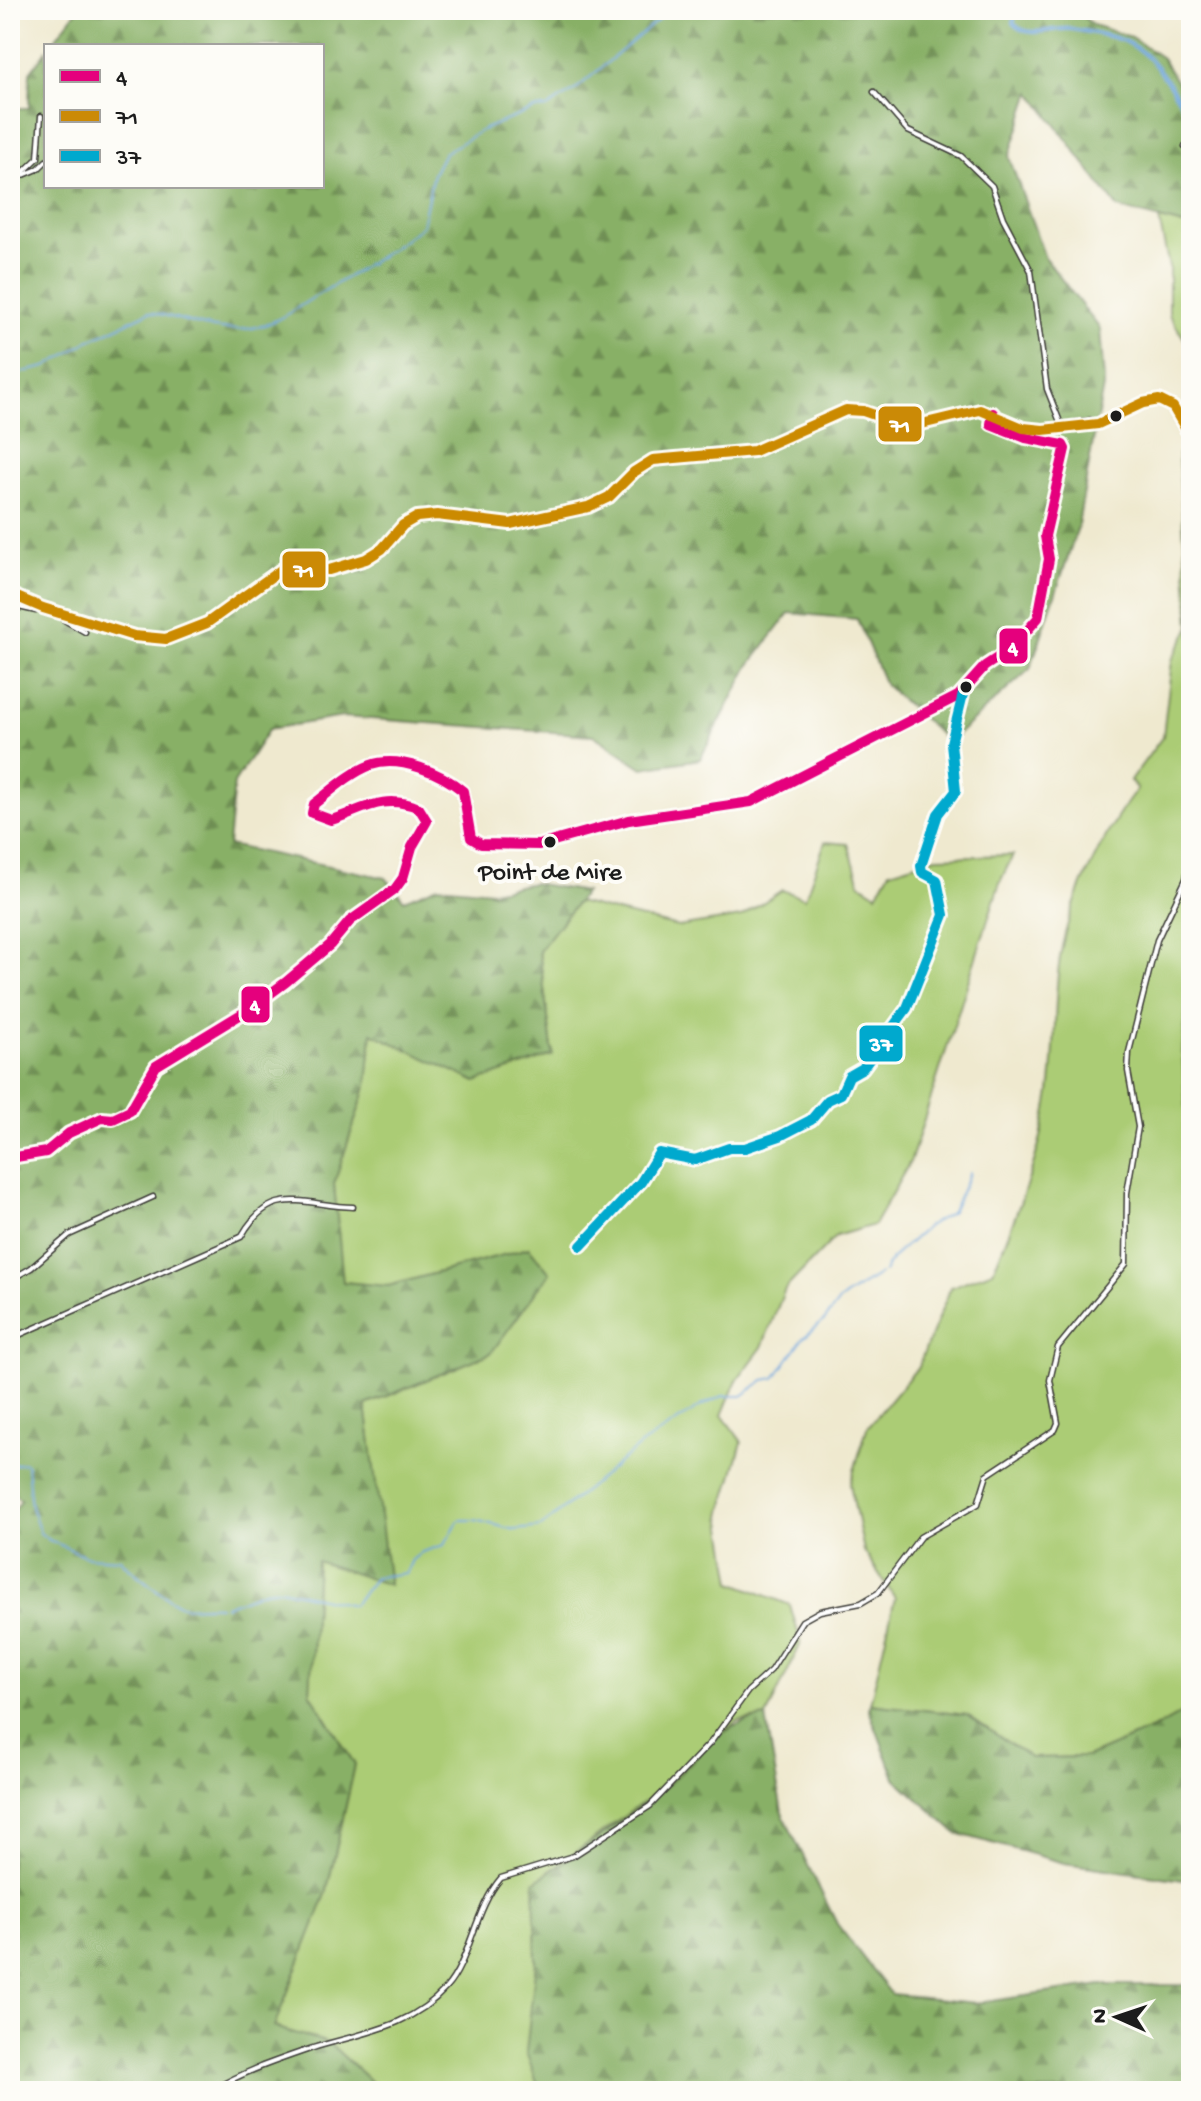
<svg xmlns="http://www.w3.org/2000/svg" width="1201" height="2101" font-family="'Gochi Hand',sans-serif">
<defs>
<pattern id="forest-firs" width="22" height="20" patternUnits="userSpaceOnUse" patternTransform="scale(2)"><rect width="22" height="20" fill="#88b066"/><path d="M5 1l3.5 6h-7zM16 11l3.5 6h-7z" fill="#6e8e53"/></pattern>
</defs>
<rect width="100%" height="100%" fill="#fdfcf7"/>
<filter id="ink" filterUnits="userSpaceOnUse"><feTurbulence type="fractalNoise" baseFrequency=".0125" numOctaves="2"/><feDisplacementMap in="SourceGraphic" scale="16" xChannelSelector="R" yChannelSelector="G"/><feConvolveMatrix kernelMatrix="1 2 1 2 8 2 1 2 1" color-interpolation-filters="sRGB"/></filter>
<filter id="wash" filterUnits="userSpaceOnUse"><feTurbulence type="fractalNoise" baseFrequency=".006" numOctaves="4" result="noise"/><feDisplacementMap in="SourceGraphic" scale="32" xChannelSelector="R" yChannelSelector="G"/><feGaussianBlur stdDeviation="1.8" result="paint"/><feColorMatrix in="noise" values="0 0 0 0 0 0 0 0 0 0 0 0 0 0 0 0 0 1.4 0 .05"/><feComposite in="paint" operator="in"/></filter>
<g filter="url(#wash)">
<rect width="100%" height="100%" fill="#efe9cf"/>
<g fill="#abcc74" stroke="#647448" stroke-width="2">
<polygon points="1159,219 1191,227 1191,349 1169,315 1169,267"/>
<path d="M1191 443V958L1182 1053 1188 1140 1185 1208 1191 1294V1708L1159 1726 1087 1757 1031 1758 967 1715 870 1704 895 1598 864 1551 850 1484 867 1428 918 1367 951 1287 993 1271C1015 1220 1039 1159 1048 1104 1057 1058 1053 1010 1059 965 1066 907 1102 835 1137 789L1130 781 1163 736 1172 660 1190 627 1178 454Z"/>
<polygon points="825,842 848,844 860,883 877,894 890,871 936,857 1013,855 1000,882 911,1160 874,1225 836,1236 785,1289 762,1347 736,1382 722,1415 742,1442 721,1515 732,1582 790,1605 801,1643 766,1717 738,1721 714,1739 669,1783 560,1864 535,1921 540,2091 381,2091 329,2044 274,2027 326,1894 355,1765 310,1692 317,1561 388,1584 366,1405 491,1353 529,1248 388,1286 342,1282 334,1184 367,1084 371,1033 553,1055 539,951 577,902 678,927 741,917 782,890 805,898"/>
</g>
<g fill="url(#forest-firs)" stroke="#526641" stroke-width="2">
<polygon points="77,10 1040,10 1040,13 1075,10 1093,25 1131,37 1162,58 1191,105 1191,227 1118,208 1031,92 1009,157 1045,258 1100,329 1104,381 1077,530 1030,669 949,742 885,685 857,619 789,613 749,666 700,759 643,768 593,735 343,717 269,729 234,783 228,845 386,878 404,900 438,886 492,891 533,883 585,892 539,951 553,1055 476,1082 372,1033 367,1084 334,1184 343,1282 388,1286 529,1248 550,1273 491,1353 366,1405 389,1585 317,1561 310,1692 355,1765 326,1894 274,2027 329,2043 381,2091 10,2091 10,1517 21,1500 10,1492 10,108 29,108 30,72 46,51 46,186 322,186 322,46 50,46"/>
<polygon points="870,1704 967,1715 1031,1758 1087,1757 1159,1726 1191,1708 1191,1881 1064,1863 956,1833 895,1778 869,1710"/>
<path d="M766 1717 782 1813 837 1924 892 1995 977 2003 1101 1985H1191V2091H540L526 2052 536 1961 534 1882C579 1851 627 1819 668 1784 705 1753 714 1725 766 1717Z"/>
</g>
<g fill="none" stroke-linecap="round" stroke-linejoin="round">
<g stroke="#6da4db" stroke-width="2">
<path d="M10 375 46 367 90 340 149 312C181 317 210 333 245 329 276 326 295 308 321 293 356 272 390 252 422 226L433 174 444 153 482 130 535 109 547 108 576 89 664 15"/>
<polyline points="884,1272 892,1258 928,1226 952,1212 970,1173"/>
<path d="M10 1465 25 1463 27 1466 31 1507 40 1533 49 1540 88 1557 120 1559C129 1569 170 1602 182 1606 188 1608 208 1605 219 1606"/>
<polyline points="225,1606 264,1591 280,1589 353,1605 376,1577 406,1573 412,1560 422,1552 444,1545 459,1520 475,1520 515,1530 541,1527 642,1444 701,1406 723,1396 742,1396 764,1380 775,1378 803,1338 824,1321 840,1300 880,1274"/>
</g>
<path stroke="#6da4db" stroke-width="4" d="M1017 10 1013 23C1029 41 1053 26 1072 29 1088 32 1112 35 1126 42 1160 59 1169 89 1191 116"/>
</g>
</g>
<g filter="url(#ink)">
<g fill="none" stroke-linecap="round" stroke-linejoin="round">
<g stroke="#3c3b37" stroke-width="7">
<g id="street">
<polyline points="1178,10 1191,15"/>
<polyline points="874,92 908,131 961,156 992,186 1003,218 1031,271 1047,389 1060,422 1064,424 1090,420 1099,422"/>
<polyline points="1185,146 1191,148"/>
<polyline points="19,177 38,169 46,161"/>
<polyline points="10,190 17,178 38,158 41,116"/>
<polyline points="10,605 36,611 43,608 85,632"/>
<path d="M10 1158 46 1152 69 1133 102 1118 113 1119 130 1111 156 1066 248 1010 286 982 330 945 350 921 395 889 403 878 412 847 427 821 419 808C383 793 363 810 331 820L312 813 314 804C331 791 350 773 371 765 400 755 441 773 463 791L471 838 481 844 539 845 629 820 751 802 958 696 985 666 1011 649 1038 618 1049 559 1045 536 1065 449 1063 445 1026 438 991 424 993 416"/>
<polyline points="581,1246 641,1182 659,1153 695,1160 729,1148 745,1148 780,1136 811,1120 828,1100 841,1094 849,1076 863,1068 907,1008 944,915 937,880 922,872 921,866 938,814 956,791 951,743 964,690"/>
<polyline points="10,1280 31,1268 69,1235 153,1197"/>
<path d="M10 1339 241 1237C272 1182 304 1206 353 1207"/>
<path d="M211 2091C242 2072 278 2060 313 2048 361 2033 410 2028 446 1988 470 1961 475 1908 501 1878L573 1856 650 1806 711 1742 748 1691 771 1670 802 1621 820 1611 861 1603 878 1593 920 1537 978 1504 987 1475 1055 1430 1058 1423 1050 1380 1058 1347 1126 1264 1127 1193 1138 1127 1128 1071 1129 1052 1157 940 1186 879 1191 855"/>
</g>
</g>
<g stroke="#3c3b37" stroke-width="8">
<polyline id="secondary" points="10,594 43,608 134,636 166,639 207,623 282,569 329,570 366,559 382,549 403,525 417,517 437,515 510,524 588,507 609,497 634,472 653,460 754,451 846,410 863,411 909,427 980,410 1023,428 1043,430 1098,424 1143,403 1159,400 1173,407 1191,438"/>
</g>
<use href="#street" stroke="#fff" stroke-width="4"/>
<use href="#secondary" stroke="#fff" stroke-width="5"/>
<g stroke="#fdfcf7" stroke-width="16">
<path id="bus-1" d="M10 1158 46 1152 69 1133 102 1118 113 1119 130 1111 156 1066 248 1010 286 982 330 945 350 921 395 889 403 878 412 847 427 821 419 808C383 793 363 810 331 820L312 813 314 804C331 791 350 773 371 765 400 755 441 773 463 791L471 838 481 844 539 845 629 820 751 802 958 696 985 666 1011 649 1038 618 1049 559 1045 536 1065 449 1063 445 1026 438 991 424 993 413"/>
</g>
<g stroke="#fdfcf7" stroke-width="16">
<polyline id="bus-2" points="10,594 43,608 134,636 166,639 207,623 282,569 329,570 366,559 382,549 403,525 417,517 437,515 510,524 588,507 609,497 634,472 653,460 754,451 846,410 863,411 909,427 980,410 1023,428 1043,430 1098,424 1143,403 1159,400 1173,407 1191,438"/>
</g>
<g stroke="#fdfcf7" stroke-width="16">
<polyline id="bus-3" points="581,1246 641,1182 659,1153 695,1160 729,1148 745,1148 780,1136 811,1120 828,1100 841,1094 849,1076 863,1068 907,1008 944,915 937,880 922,872 921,866 938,814 956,791 951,743 964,690"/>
</g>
<use href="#bus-1" stroke="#e5007d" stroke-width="10"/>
<use href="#bus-2" stroke="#cb8a06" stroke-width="10"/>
<use href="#bus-3" stroke="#00a9ce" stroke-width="10"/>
</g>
</g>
<g fill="#1c1c1c" stroke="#fdfcf7" stroke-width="3">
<circle cx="1116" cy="416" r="7"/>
<circle cx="966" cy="687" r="7"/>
<circle cx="550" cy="842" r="7"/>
</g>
<g text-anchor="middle" stroke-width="8" stroke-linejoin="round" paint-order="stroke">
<g font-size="26" fill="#1c1c1c" stroke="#fdfcf7">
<text x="550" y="879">Point de Mire</text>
</g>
</g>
<g stroke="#fdfcf7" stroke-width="3">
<rect x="877" y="405" width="46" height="38" rx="8" fill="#cb8a06"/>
<rect x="281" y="550" width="46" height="39" rx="8" fill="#cb8a06"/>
<rect x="998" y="627" width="31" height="38" rx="8" fill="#e5007d"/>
<rect x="240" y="985" width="31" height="39" rx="8" fill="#e5007d"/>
<rect x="858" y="1024" width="46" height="39" rx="8" fill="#00a9ce"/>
</g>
<g font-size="22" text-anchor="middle" font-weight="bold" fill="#fff">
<text x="900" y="432">71</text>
<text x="304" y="577">71</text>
<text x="1013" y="654">4</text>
<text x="255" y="1012">4</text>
<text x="881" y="1051">37</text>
</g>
<rect width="1201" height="2101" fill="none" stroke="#fdfcf7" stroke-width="40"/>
<rect x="44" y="44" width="280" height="144" fill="#fdfcf7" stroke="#a3a29f" stroke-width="2"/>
<rect x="60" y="70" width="40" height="12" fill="#e5007d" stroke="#a3a29f" stroke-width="2"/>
<text x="116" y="84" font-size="24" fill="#1c1c1c">4</text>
<rect x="60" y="110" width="40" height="12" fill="#cb8a06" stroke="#a3a29f" stroke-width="2"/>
<text x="116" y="124" font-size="24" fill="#1c1c1c">71</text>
<rect x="60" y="150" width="40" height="12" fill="#00a9ce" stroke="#a3a29f" stroke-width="2"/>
<text x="116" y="164" font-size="24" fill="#1c1c1c">37</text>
<g transform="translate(1117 2017) rotate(273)" stroke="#fdfcf7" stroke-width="6" paint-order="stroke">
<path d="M0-6L14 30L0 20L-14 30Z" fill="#1c1c1c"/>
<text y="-12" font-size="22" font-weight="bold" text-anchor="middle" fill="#1c1c1c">N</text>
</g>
</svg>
